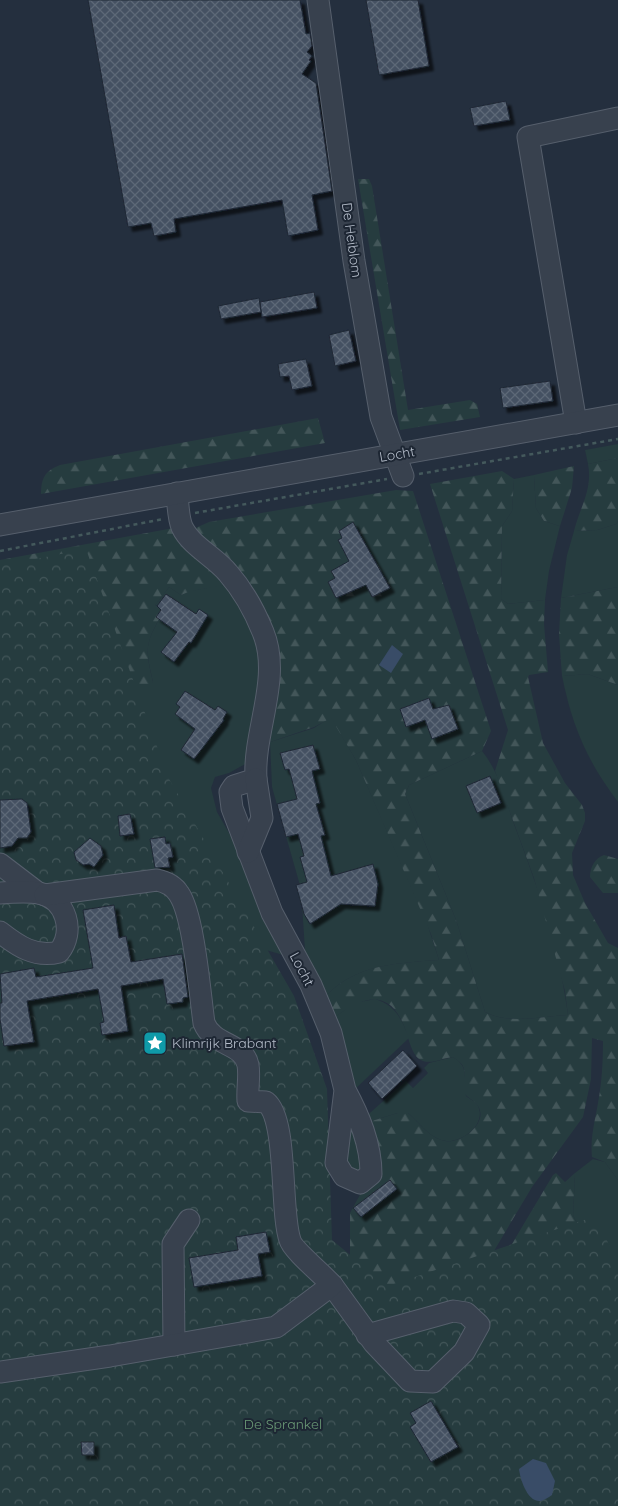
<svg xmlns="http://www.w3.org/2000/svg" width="618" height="1506" font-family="Quicksand,sans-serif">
<defs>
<pattern id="forest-firs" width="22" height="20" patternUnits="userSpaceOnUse" patternTransform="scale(1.25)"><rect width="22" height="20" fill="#263c3f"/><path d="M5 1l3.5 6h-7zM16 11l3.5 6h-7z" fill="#435659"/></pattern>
<pattern id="park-crowns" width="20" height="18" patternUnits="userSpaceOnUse" patternTransform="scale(1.25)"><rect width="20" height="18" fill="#263c3f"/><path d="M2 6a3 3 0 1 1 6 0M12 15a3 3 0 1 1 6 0" fill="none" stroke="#435659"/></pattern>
<pattern id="building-cross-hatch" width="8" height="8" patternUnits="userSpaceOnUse" patternTransform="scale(1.25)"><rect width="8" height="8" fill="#455162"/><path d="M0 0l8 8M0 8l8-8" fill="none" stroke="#5d6877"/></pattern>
<filter id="shadow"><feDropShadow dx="4.5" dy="4.5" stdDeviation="1" flood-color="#0009"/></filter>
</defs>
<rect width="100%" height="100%" fill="#242f3e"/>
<g fill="#263c3f">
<polygon points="618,444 618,458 588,464 585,450"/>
<polygon points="534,475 536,508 544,521 560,526 549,571 545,600 508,604 501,599 502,526 512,511 514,479"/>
<polygon points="618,521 618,587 561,598 567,555 574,531 597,530 616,524"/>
<path d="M228 584 255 634 262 679 247 763 229 773 215 777 211 788 217 812 244 859 290 957 259 948 123 831 133 701 153 682C144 645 146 643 164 610L155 605 169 587 181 595 190 591Z"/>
<path d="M588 674 618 685V802C587 761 572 726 562 676Z"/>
<path d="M331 717 356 760 427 923 439 960C399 963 357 964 327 995L306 966 301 889 272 787 270 742 314 728Z"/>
<path d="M482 751C499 772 505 798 514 824 537 885 560 950 568 1015 543 1016 508 1025 485 1012L456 920 405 794 409 785Z"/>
<path d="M375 999C395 1005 402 1019 409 1038L354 1090 335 1017 354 1003Z"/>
<path d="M453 1057C471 1068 462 1078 466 1096 470 1099 476 1102 478 1106 487 1124 462 1143 446 1141 430 1139 420 1123 408 1113H398L365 1123 363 1119 406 1081 413 1088 428 1073 424 1068 429 1063Z"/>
<polygon points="351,1124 367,1166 353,1176 342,1152"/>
<polygon points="593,1159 605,1162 618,1180 618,1307 573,1215 575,1173"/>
</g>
<g fill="url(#forest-firs)">
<polygon points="358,179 369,179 372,186 408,410 470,400 477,404 480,417 400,430"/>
<path d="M318 418 325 443 41 494C41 478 45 471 60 465Z"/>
<path d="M618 458V521L616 524 597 530 574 531C580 507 593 489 588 464Z"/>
<polygon points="574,466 572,488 560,526 544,521 536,508 534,475"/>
<path d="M502 471 514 479 512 511 502 526 501 599 508 604 545 600 544 624 548 672 529 675 528 677 543 743 565 783 582 805 585 813V821L572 853 573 875 585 903 608 943 618 948V1180L605 1162 592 1157C590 1138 595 1121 598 1103 602 1082 603 1061 603 1041L592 1038 591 1079 583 1117 532 1187 488 1261 497 1269 553 1175 556 1173 565 1182 575 1173 573 1215 618 1307 350 1296V1213L378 1162 365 1123 398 1113H408C420 1123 429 1138 445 1141 461 1144 489 1123 478 1106 475 1101 468 1098 464 1093 462 1074 471 1068 453 1057 442 1058 429 1066 419 1059 412 1054 409 1040 406 1031 391 988 365 995 335 1017L327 995C357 964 398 963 439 960L431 934 356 760 331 718 314 727 270 742 274 711 275 663 191 530 209 522 396 490 413 491 491 731 482 751 409 785 405 794 456 920 485 1012C508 1025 543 1016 568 1015L565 991 534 878 495 771 508 730 430 484Z"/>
<path d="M179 527 228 584C212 589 196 588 181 595L169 587 155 605 164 610C146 643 144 645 153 682L148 690 133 701 0 686V560Z"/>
<polygon points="618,587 618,685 588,674 562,676 559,634 561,598"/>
<path d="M604 855 618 859V893H603L590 877C590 867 595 858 604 855Z"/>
</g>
<polygon fill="url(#park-crowns)" points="86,549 168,777 294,996 327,1089 332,1240 388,1286 596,1216 618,1265 618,1506 0,1506 0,566"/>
<g fill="#394c67">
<polygon points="392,645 403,654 391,673 379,665"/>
<path d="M533 1459 546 1463 555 1481 552 1495C549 1497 544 1500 541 1501 527 1503 520 1478 519 1469Z"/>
</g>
<g fill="url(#building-cross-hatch)" stroke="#1f2835" filter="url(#shadow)">
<polygon points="88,0 300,0 306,34 310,33 312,46 307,52 312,56 309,60 311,61 302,74 316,83 332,191 312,195 318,230 288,236 282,200 174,219 176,232 154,236 151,223 128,227"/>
<polygon points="366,0 418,0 429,66 379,75"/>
<polygon points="506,101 510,120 474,126 470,108"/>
<polygon points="314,292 317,308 262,317 260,302"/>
<polygon points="259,298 261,312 221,319 218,306"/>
<polygon points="349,330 356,361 335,366 329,335"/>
<polygon points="306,359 312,386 292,390 289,376 280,377 278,364"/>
<polygon points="550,381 553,401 503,408 500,388"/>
<polygon points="353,522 390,588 372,597 366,585 336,598 328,582 335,578 331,571 349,561 338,540 342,538 339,531"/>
<polygon points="166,594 196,614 199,609 208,615 191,643 189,642 174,662 161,652 177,632 156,617 161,610 157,606"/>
<polygon points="185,691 215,710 218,706 227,712 223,719 224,720 194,759 181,750 195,729 175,714 180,707 176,704"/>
<polygon points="429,698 433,709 449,705 458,729 432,739 425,720 406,727 400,709"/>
<polygon points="313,745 320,769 312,771 320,803 316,804 325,835 321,836 331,876 373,864 378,884 375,906 341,904 310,924 304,914 296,885 307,882 300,857 304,856 298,834 286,837 277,804 297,799 289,769 285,770 280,753"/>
<polygon points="490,776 501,803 477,813 466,786"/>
<polygon points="22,799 27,803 31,832 27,838 18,838 12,846 0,848 0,800"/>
<polygon points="130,814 134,834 120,836 118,816"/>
<polygon points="165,837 166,844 170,843 173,857 168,858 170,867 155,868 150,839"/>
<polygon points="90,838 101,846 103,855 94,867 89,864 83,865 76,860 74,852"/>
<polygon points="114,905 119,938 126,936 131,962 182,954 188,997 183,998 183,1002 167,1004 163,979 121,986 128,1031 102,1035 100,1023 104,1022 98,989 27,1001 34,1042 4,1046 0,1019 0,1003 2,1003 0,974 34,968 36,977 93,968 83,910"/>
<polygon points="403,1050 417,1066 382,1099 368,1083"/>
<polygon points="390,1180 397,1189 361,1217 353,1208"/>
<polygon points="266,1232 270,1252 258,1254 262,1276 194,1287 189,1258 238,1250 236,1237"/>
<polygon points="431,1401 458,1447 431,1462 410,1427 416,1423 410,1413"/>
<polygon points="81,1442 94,1442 94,1455 82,1455"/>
</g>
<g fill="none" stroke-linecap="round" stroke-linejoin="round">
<g stroke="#565f6c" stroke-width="23">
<g id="minor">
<polyline points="318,0 354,261 381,417 403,476"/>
<polyline points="576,423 528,137 618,118"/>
<path d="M177 493C178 504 178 517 182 527 191 546 215 557 228 573 242 589 255 612 263 632 282 678 253 731 256 779L234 786 230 792 232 808 272 913 311 985 331 1033 345 1090 336 1163 344 1176 360 1183 371 1174C371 1144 359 1116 345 1090"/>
<polyline points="0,525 618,415"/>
<polyline points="248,852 262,818 256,779"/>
<polyline points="0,864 38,893"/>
<path d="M0 893C13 892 27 891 39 893 67 899 75 932 59 952 35 958 18 946 0 932"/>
<polyline points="332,1285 374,1343 410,1381 433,1382 464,1352 479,1325 466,1313 453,1311 367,1335"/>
<polyline points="174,1345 173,1244 189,1220"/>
<path d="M0 1372 110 1356 276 1327 332 1285C324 1276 292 1249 290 1240 280 1212 288 1119 266 1102L248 1101C247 1089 250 1076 248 1065 244 1043 213 1046 204 1023 200 995 194 916 179 894 174 886 167 882 157 880L45 895"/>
</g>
</g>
<g stroke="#44595c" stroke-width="2.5" stroke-dasharray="4 4" stroke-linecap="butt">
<polyline points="419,474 618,439"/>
<polyline points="195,513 387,479"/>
<polyline points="0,551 163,519"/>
</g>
<use href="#minor" stroke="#38414e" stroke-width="21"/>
</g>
<defs>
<g id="sight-square" transform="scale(1.25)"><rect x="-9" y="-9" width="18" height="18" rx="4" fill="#0f9aa8" stroke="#1d2633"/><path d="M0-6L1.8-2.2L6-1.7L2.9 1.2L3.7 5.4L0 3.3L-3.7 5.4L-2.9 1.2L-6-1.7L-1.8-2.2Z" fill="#fff"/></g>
</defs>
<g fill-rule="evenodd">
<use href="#sight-square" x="155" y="1043"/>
</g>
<g text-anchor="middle" stroke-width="4" stroke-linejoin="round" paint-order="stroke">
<g font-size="14" fill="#b4bcc9" stroke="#1d2633">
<text transform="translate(352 240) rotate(82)" y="5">De Heiblom</text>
<text transform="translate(397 454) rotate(-10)" y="5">Locht</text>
<text transform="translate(302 969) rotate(62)" y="5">Locht</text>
</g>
<g font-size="14" fill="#b4bcc9" stroke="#1d2633" text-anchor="start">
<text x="172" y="1048">Klimrijk Brabant</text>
</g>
<g font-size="14" fill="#6b9a76" stroke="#1d2633">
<text x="283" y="1429">De Sprankel</text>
</g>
</g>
</svg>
